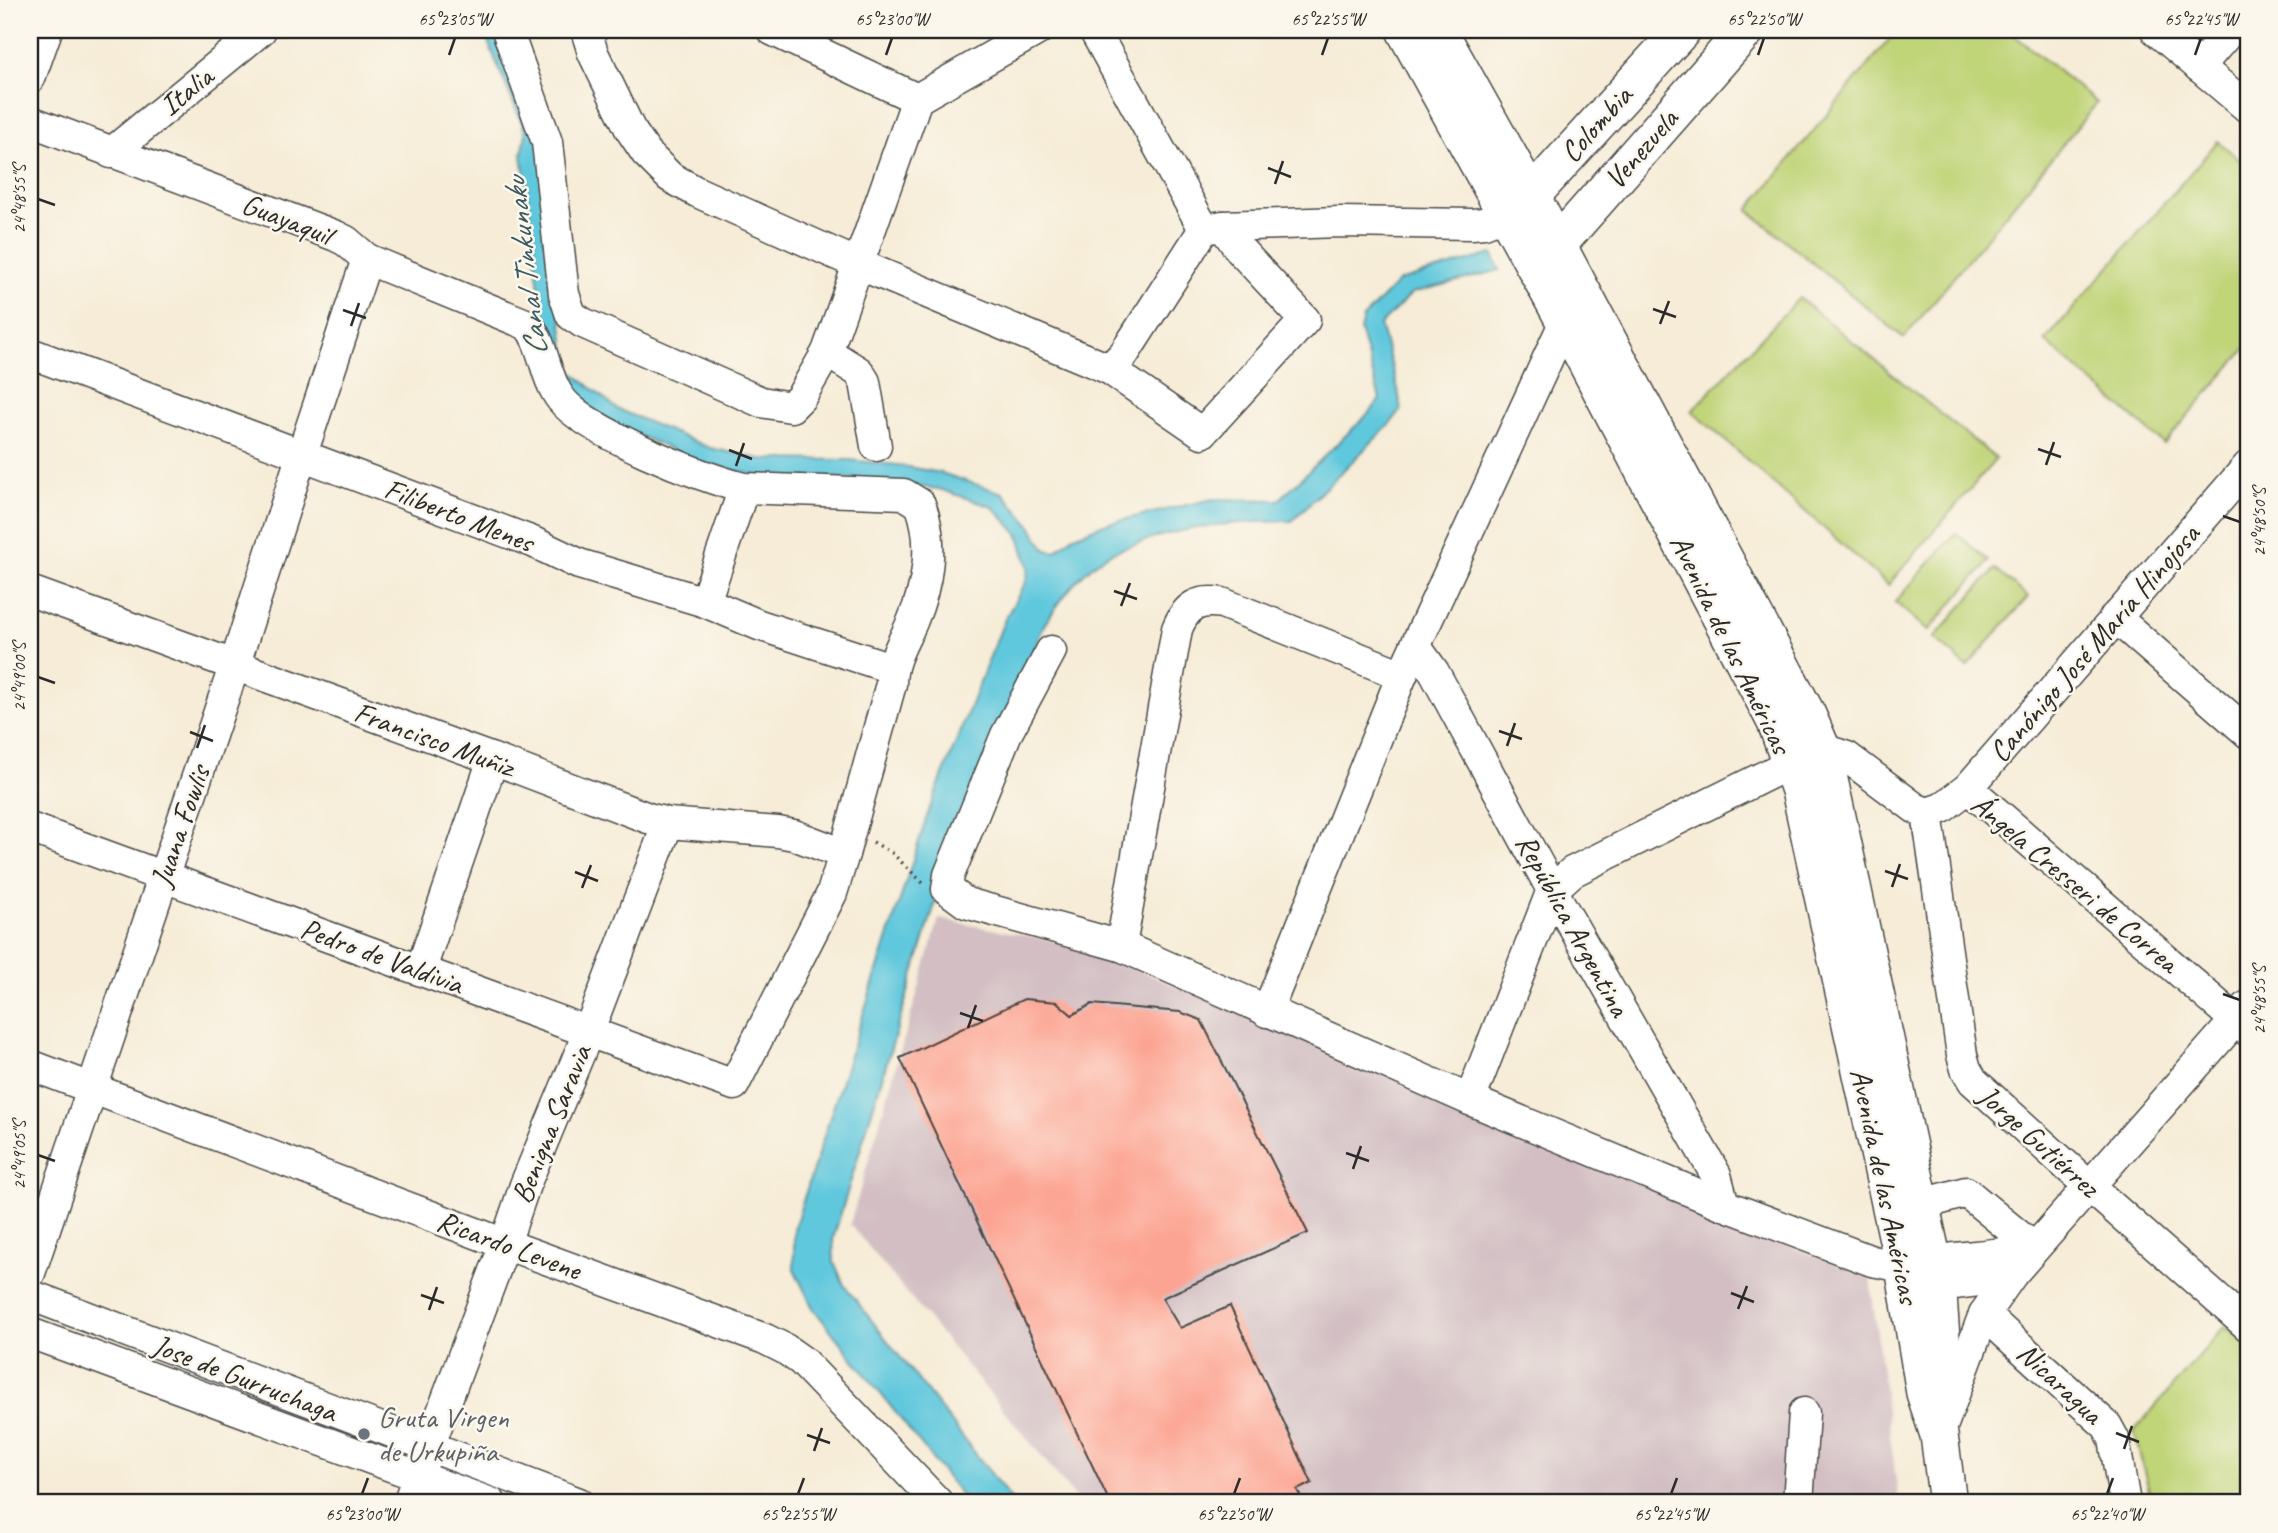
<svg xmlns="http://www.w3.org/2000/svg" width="2278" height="1533" font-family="Caveat,sans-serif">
<rect width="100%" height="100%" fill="#fbf7ec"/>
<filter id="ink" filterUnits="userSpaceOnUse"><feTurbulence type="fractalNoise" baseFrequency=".0143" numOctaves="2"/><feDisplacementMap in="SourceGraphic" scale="14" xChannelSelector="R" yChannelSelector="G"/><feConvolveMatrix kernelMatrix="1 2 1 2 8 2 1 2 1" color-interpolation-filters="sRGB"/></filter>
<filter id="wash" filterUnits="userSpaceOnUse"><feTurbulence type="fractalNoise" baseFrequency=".00686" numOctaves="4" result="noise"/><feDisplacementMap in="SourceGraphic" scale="28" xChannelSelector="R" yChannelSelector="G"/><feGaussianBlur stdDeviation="1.57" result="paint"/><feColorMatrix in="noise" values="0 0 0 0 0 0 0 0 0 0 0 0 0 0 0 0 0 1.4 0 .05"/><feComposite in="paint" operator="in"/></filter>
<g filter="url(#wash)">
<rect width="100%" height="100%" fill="#f6ecd7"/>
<polygon fill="#d2bec3" points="939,919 1054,941 1131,967 1870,1279 1899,1503 1080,1503 850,1224"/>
<g fill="#c0d478" stroke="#768052" stroke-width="2">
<polygon points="1897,30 2008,30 2097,103 1904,338 1748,210"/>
<polygon points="2218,141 2248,167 2248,346 2164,444 2045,341"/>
<polygon points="1799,298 1996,459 1888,585 1692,411"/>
<polygon points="1956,533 1989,561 1928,631 1895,602"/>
<polygon points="1995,569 2028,597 1967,667 1934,638"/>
<polygon points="2225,1326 2248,1344 2248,1503 2152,1503 2134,1431"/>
</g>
<path fill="#60c8dd" stroke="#467a84" stroke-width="2" d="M483 30H497L539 132 565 349 572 372 617 409 710 448 761 459 849 460 897 465 941 473 1003 493 1031 526 1046 550 1055 552 1072 537 1104 524 1213 499 1279 500 1372 410 1380 399 1360 330 1363 318 1399 281 1492 254 1500 270 1412 293 1380 325 1398 389 1401 410 1390 424 1292 521C1237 522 1185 525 1133 545 1124 548 1112 551 1104 557 1078 575 1061 599 1044 625L941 884 833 1239 834 1262 844 1285 1014 1503H967L813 1308 794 1269V1229L929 810 1005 619 1026 582 1029 568 1018 534 993 507 939 489 851 479 764 477 705 464 609 423 563 389 544 328 522 154 526 133Z"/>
<g id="blocks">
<polygon fill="#fca493" points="1024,999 1057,1002 1072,1015 1092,1004 1180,1012 1201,1020 1308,1233 1162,1298 1180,1328 1230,1306 1312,1483 1297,1490 1304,1503 1110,1503 900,1058"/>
</g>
</g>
<g filter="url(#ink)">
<use href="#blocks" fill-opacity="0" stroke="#494845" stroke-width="2"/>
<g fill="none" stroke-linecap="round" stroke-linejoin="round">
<g stroke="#494845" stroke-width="33">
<g id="minor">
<polyline points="507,30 547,142 564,294 571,315 583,323 761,402 791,407 801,397 827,352 917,99 772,30"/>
<polyline points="586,30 593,53 630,129 646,153 670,177 697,192 858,264 1109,369 1202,433 1305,320 1240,250 1223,226"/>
<polyline points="1094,30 1204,229"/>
<polyline points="2156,30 2248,108"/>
<polyline points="2199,67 2231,30"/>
<polyline points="30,78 47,30"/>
<polyline points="917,99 1038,30"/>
<path d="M30 121 336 236 346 241 367 259 528 325C545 346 544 377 561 399 586 432 702 478 744 488L904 494 920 504C935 542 928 585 912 622 903 643 891 660 891 684L844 854 832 893 734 1085 30 828"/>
<polyline points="111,153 261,30"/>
<polyline points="827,352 859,372 865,382 876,446"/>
<polyline points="30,353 533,542 579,564 705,602 759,625 891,668"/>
<polyline points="1109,369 1124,354 1204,229 1223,226 1339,222 1472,224 1484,223 1506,214"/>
<polyline points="30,591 493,759 648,818 668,823 778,832 794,835 844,854"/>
<polyline points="705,602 744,488"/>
<polyline points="2115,617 2248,733"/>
<polyline points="1416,647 1434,672 1552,890 1716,1175 1724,1205"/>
<polyline points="1051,651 1006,735 949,875 947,889 966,903 1121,946 1470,1100 1724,1205 1872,1261 1904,1267 1937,1281 1954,1284 1987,1280 2013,1273"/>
<polyline points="1968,788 2248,466"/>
<polyline points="1927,813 1962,1055 1966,1069 1973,1081 2090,1187 2248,1326"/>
<path d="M1121 946 1177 629C1186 606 1198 599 1222 603L1402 675"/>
<polyline points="421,969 493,759"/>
<polyline points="1267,1012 1402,675 1565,321"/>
<polyline points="30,1065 505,1244 765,1339 785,1349 802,1361 938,1503"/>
<polyline points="1470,1100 1552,890 1572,872 1791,763 1823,752 1835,753 1847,757 1915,808 1927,813 1942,808 1968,788 2248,1031"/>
<polyline points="1920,1205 1966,1192 2034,1248"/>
<path d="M1912 1265C1952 1255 1994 1257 2034 1248"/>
<polyline points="30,1273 234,667 302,454 367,259"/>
<polyline points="30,1295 579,1503"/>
<polyline points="1984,1314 2107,1426 2114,1439 2125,1503"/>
<polyline points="30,1333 491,1503"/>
<polyline points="1939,1435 1984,1314 2013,1273 2248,1006"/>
<polyline points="408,1503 505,1244 525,1185 588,1033 668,823"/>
<polyline points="1798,1503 1804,1413"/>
</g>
</g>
<g stroke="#494845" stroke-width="40">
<g id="major">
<polyline points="1405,30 1565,321 1776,722 1800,790 1904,1267 1925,1393 1939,1435 1948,1503"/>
<polyline points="1438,30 1531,196 1807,715 1823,752 1937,1281 1944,1382"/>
<polyline points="1512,210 1531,196 1682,30"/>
<polyline points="1544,260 1746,30"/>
</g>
</g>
<polyline stroke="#494845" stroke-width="3.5" stroke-dasharray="2 5" stroke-linecap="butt" points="873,842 892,853 923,883"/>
<use href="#minor" stroke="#fff" stroke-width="30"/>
<use href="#major" stroke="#fff" stroke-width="37"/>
</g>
</g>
<path fill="none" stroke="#2b2b2b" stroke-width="2.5" d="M449 55 455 38M886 55 892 38M1322 55 1328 38M1758 55 1764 38M2195 55 2201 38M1268 168 1291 177M1275 184 1283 161M38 199 55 205M1653 309 1676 317M343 310 366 318M1660 324 1669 301M351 326 359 303M2038 449 2061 457M729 450 752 459M2046 465 2054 442M736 466 744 443M2223 516 2240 522M1114 591 1137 599M1121 606 1130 583M38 677 55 683M1499 731 1522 739M190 732 213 741M1507 746 1515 723M197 748 205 725M1885 871 1908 879M575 872 598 881M1892 887 1900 864M582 888 591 865M2223 994 2240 1000M960 1013 983 1021M968 1028 976 1005M1346 1153 1369 1161M38 1155 55 1161M1353 1169 1361 1146M1731 1293 1754 1302M421 1295 444 1303M1738 1309 1747 1286M429 1310 437 1287M2116 1433 2139 1442M807 1435 830 1443M2124 1449 2132 1426M814 1451 822 1428M362 1494 368 1478M798 1494 804 1478M1234 1494 1240 1478M1671 1494 1677 1478M2107 1494 2113 1478"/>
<circle fill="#6b7280" stroke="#fbf7ec" stroke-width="2.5" cx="364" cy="1434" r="7"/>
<g text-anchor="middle" stroke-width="5" stroke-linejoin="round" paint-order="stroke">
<g font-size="30" fill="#2b2b2b" stroke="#fbf7ec">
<text transform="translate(186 91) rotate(-39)" y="10">Italia</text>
<text transform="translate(1596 124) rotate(-48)" y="10">Colombia</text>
<text transform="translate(1641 149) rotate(-49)" y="10">Venezuela</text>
<text transform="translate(287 219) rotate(21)" y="10">Guayaquil</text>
<text transform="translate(459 515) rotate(21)" y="10">Filiberto Menes</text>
<text transform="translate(2094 643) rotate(-49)" y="10">Canónigo José María Hinojosa</text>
<text transform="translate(1731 644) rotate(64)" y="10">Avenida de las Américas</text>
<text transform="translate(434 739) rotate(20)" y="10">Francisco Muñiz</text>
<text transform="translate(180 826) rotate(-71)" y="10">Juana Fowlis</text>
<text transform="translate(2075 883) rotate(40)" y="10">Ángela Cresseri de Correa</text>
<text transform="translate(1573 925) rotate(61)" y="10">República Argentina</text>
<text transform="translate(382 956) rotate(20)" y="10">Pedro de Valdivia</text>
<text transform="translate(551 1124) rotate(-68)" y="10">Benigna Saravia</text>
<text transform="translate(2039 1141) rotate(42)" y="10">Jorge Gutiérrez</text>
<text transform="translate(1885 1186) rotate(78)" y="10">Avenida de las Américas</text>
<text transform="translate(509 1245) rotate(20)" y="10">Ricardo Levene</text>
<text transform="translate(245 1378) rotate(21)" y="10">Jose de Gurruchaga</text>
<text transform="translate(2060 1383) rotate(43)" y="10">Nicaragua</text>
</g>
<g font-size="30" fill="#5b616d" stroke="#fbf7ec" text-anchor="start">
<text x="378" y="1427">Gruta Virgen<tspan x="378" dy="34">de Urkupiña</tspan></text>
</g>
<g font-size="32" font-style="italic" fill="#3b5a60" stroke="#fbf7ec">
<text transform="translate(525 267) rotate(-97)" y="11">Canal Tinkunaku</text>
</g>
</g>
<rect width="2278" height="1533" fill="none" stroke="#fbf7ec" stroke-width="77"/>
<rect x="38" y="38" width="2202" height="1456" fill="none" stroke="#2b2b2b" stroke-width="2.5"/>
<g font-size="18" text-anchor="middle" fill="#2b2b2b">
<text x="455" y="25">65°23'05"W</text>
<text x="892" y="25">65°23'00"W</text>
<text x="1328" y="25">65°22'55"W</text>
<text x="1764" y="25">65°22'50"W</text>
<text x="2201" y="25">65°22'45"W</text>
<text transform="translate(19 199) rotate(-90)" y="6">24°48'55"S</text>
<text transform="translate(2259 522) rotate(-90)" y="6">24°48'50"S</text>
<text transform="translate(19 677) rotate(-90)" y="6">24°49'00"S</text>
<text transform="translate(2259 1000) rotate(-90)" y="6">24°48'55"S</text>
<text transform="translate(19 1155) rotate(-90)" y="6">24°49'05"S</text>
<text x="362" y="1520">65°23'00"W</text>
<text x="798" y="1520">65°22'55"W</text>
<text x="1234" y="1520">65°22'50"W</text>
<text x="1671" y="1520">65°22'45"W</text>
<text x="2107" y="1520">65°22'40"W</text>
</g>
</svg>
